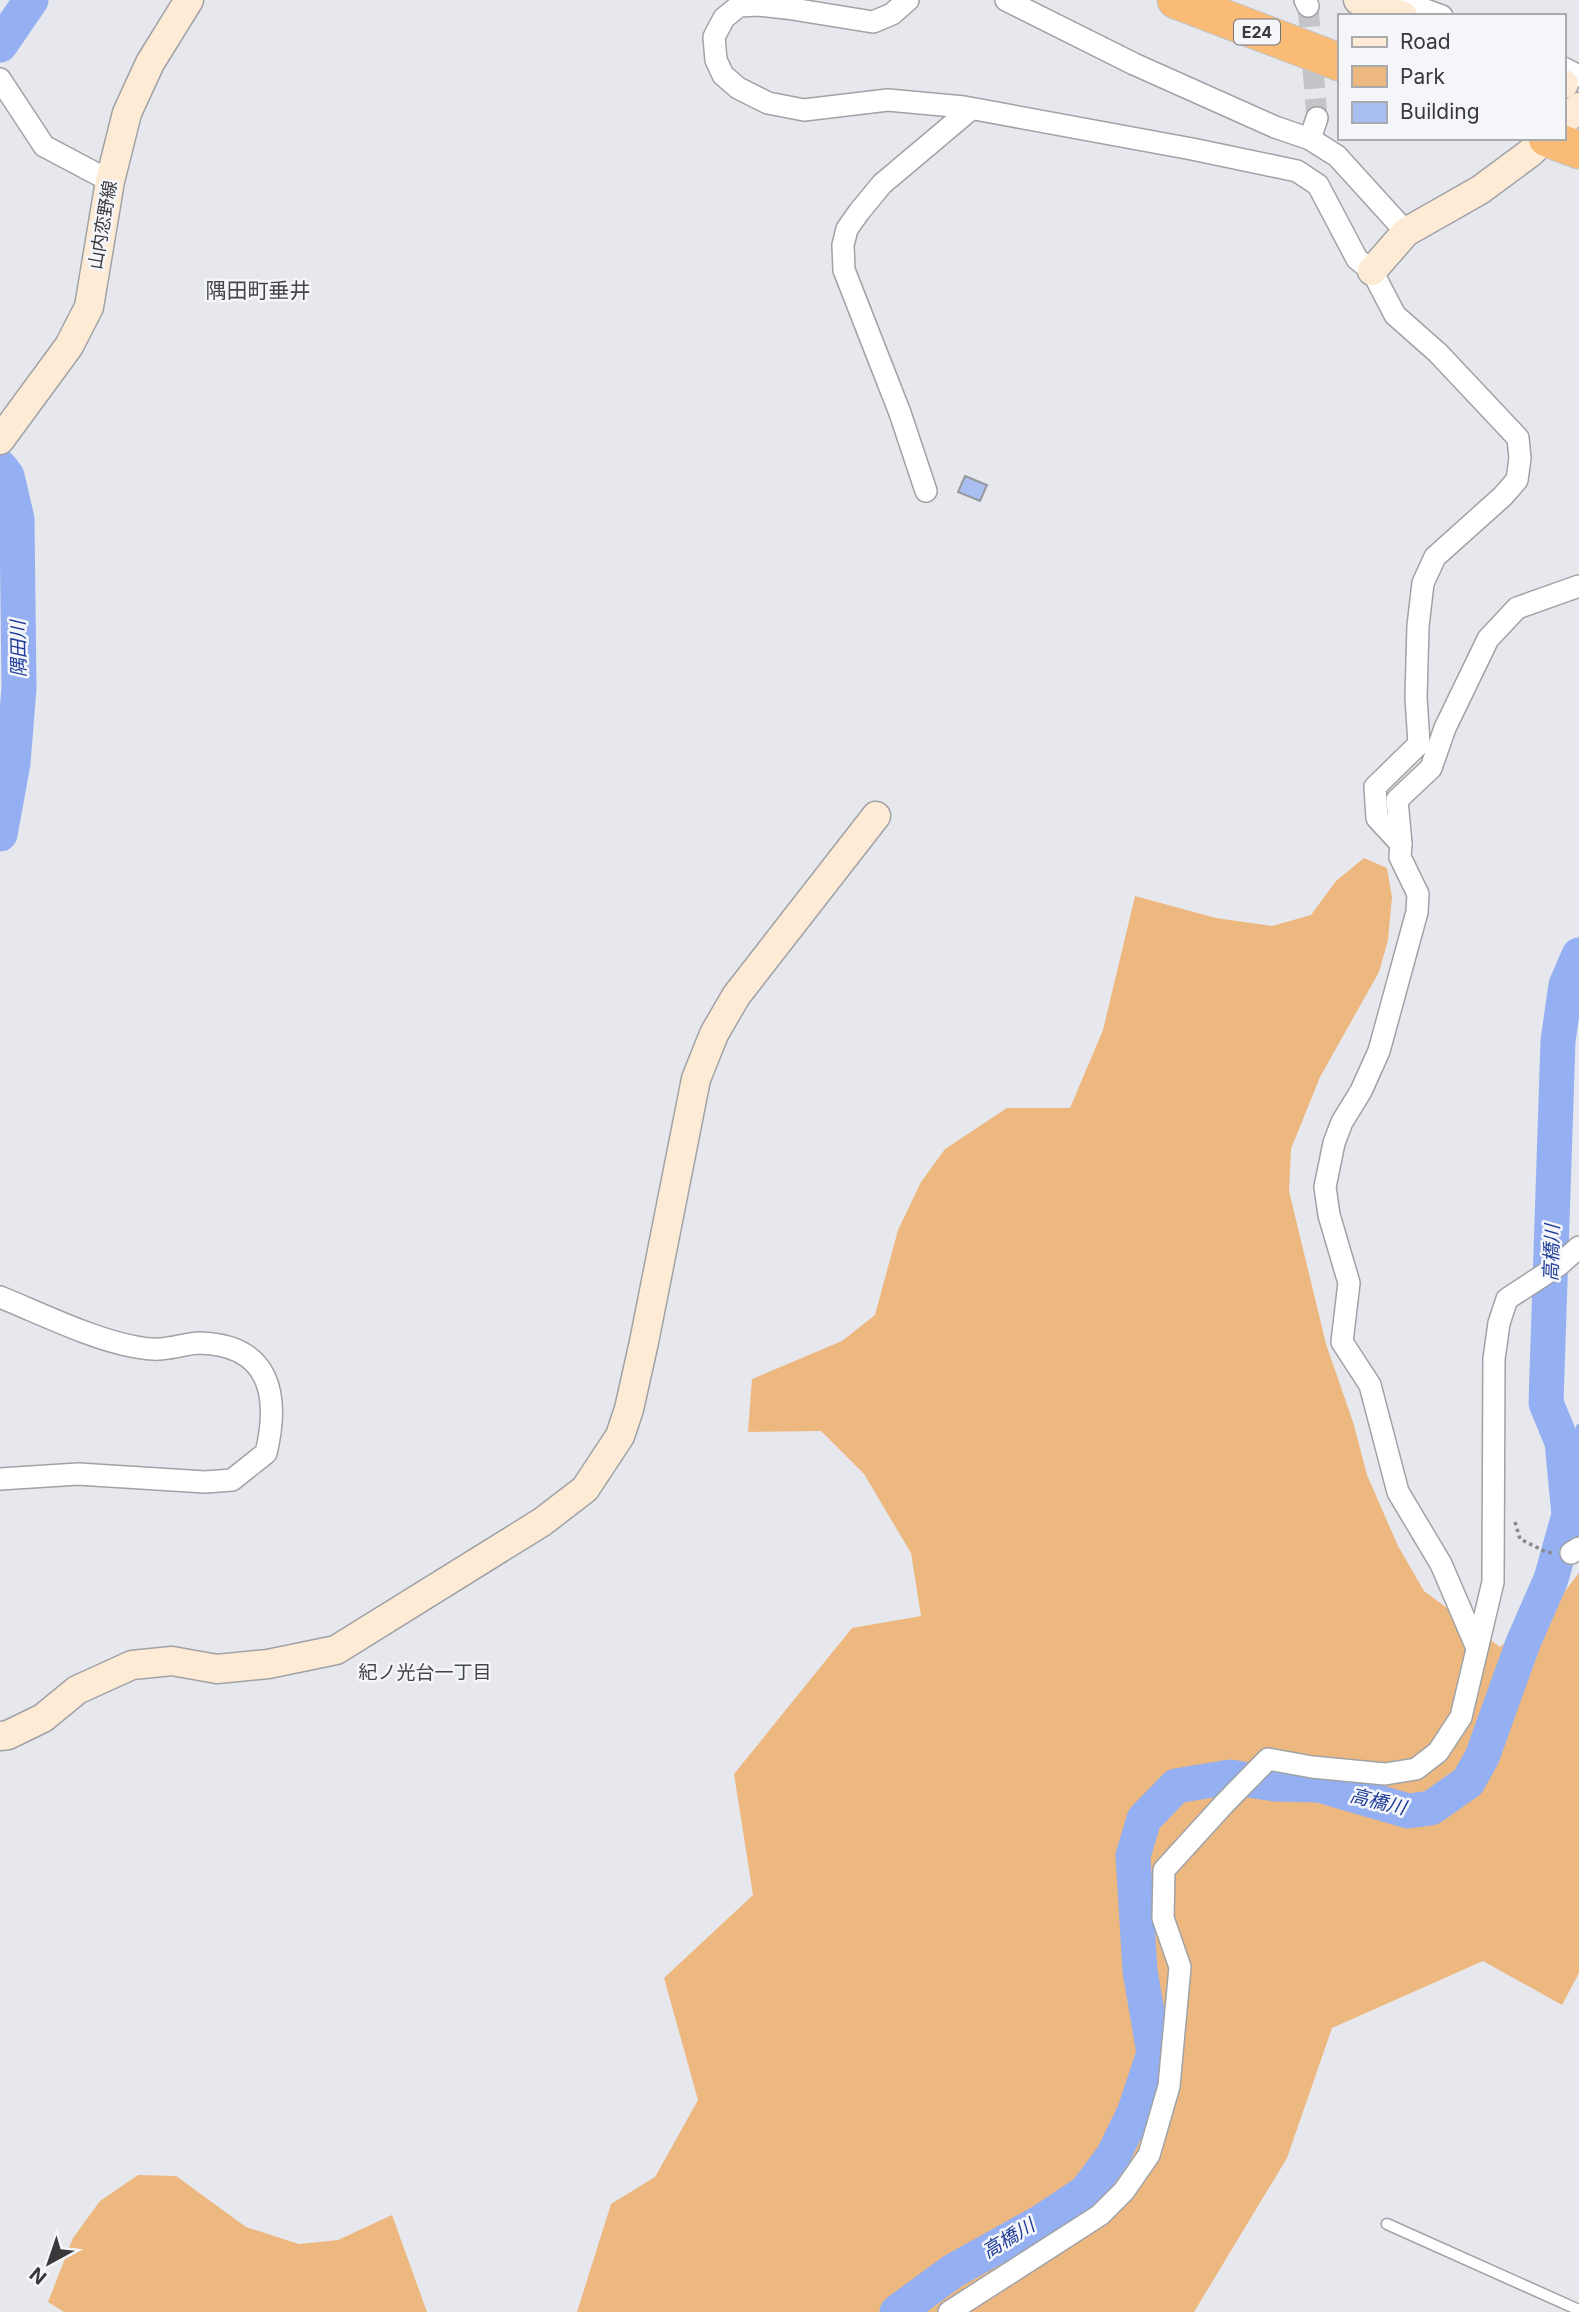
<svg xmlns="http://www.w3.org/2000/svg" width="1579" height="2312" font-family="Inter,'Noto Sans JP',sans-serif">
<rect width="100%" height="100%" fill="#e6e8ed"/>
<g fill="#edb880">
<polygon points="1364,858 1387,868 1392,897 1388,940 1379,972 1320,1077 1291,1149 1289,1191 1326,1344 1354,1425 1367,1475 1398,1546 1424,1591 1500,1647 1555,1604 1579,1573 1579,1973 1562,2005 1483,1961 1332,2028 1287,2158 1194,2312 577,2312 611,2204 655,2177 698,2100 664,1978 753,1895 734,1774 852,1628 921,1616 911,1553 864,1474 821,1431 748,1432 752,1379 842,1341 875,1315 898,1230 921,1182 945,1149 1007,1108 1070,1108 1103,1030 1135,896 1216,918 1272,926 1311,915 1336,881"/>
<polygon points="138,2175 176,2176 246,2227 299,2244 338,2240 392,2215 427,2312 64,2312 48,2302 73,2238 100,2201"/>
</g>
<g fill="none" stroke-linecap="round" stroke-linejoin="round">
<g stroke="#94b0f2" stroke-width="6">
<polyline points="1579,1427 1577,1436 1579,1483"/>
<path d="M1561 1543C1574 1532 1576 1517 1579 1501"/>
</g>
<g stroke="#94b0f2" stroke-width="35">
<polyline points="0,45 31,0"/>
<polyline points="0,467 7,476 17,519 19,688 13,763 0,834"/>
<polyline points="897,2312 953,2271 1041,2222 1086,2192 1113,2156 1134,2113 1154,2053 1140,1971 1133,1856 1144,1819 1176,1786 1230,1777 1275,1784 1319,1785 1408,1811 1431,1808 1468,1782 1482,1757 1523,1643 1551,1579 1569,1515 1562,1442 1546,1403 1558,1041 1566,985 1579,955"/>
</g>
</g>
<polygon fill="#a9bff1" stroke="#96989c" stroke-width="2" points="965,476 987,485 980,501 958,492"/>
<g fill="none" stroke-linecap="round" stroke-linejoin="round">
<polyline stroke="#c3c5c9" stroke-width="21" stroke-dasharray="21 10" stroke-linecap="butt" points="1308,6 1317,118"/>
<g stroke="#a0a2a6" stroke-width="13">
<polyline id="lane" points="1387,2224 1579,2310"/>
</g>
<g stroke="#a0a2a6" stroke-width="24">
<g id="street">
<polyline points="908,0 892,14 873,22 786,8 758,5 739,6 724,18 714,37 716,60 723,75 738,88 768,103 804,110 888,100 964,107 1192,149 1297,171 1318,185 1357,259 1372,271 1395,315 1438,353 1518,438 1520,458 1517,480 1503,496 1435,557 1423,583 1418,626 1416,697 1419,744 1375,787 1377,818 1401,844"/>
<polyline points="1006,0 1134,64 1275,127 1310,139 1337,156 1406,232"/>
<polyline points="1305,0 1308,6"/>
<polyline points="1398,0 1442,16"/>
<polyline points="1563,68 1579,76"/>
<polyline points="0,79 44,146 110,181"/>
<polyline points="1310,139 1317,118"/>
<polyline points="926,491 900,413 844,270 843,245 847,229 859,212 882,184 971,109"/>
<path d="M0 1297C42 1314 92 1339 136 1347 146 1349 158 1350 168 1348 178 1347 189 1343 200 1343 270 1345 280 1395 266 1453L232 1480 205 1482 78 1474 0 1479"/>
<polyline points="1571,1553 1579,1548"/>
<polyline points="1477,1648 1441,1564 1398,1492 1370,1385 1342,1342 1349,1283 1329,1215 1325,1187 1334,1143 1342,1122 1361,1091 1379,1051 1417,912 1418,894 1400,857 1401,844 1397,800 1431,768 1445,728 1488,639 1517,608 1579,586"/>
<polyline points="949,2312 1100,2215 1124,2191 1149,2155 1169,2086 1180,1967 1163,1918 1164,1870 1224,1804 1268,1759 1312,1767 1385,1774 1416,1769 1438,1752 1461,1717 1493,1582 1494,1359 1499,1323 1507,1299 1559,1265 1579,1247"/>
</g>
</g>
<g stroke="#a0a2a6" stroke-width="31">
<g id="secondary">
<polyline points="1358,0 1403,16"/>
<polyline points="1563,84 1564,84"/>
<polyline points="1563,122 1579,107"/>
<polyline points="1372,271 1406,232 1480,190 1530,153 1546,138"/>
<polyline points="0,440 69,346 89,307 110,181 127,113 150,63 189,0"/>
<polyline points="0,1736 8,1735 43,1718 77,1690 132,1665 172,1661 217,1669 268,1664 336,1650 542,1522 585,1489 620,1436 629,1409 644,1342 696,1079 714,1034 736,996 876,816"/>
</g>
</g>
<g stroke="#c3c4c4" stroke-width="39">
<g id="highway">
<polyline points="1176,0 1339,62"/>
<polyline points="1547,138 1579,150"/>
</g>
</g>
<polyline stroke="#88898c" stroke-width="3.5" stroke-dasharray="3.5 3.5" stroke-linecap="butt" points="1515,1522 1520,1539 1546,1552 1554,1553"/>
<use href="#lane" stroke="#fff" stroke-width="10"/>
<use href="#street" stroke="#fff" stroke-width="21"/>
<use href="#secondary" stroke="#feebd6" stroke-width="28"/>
<use href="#highway" stroke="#fabb76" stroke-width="37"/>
</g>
<g text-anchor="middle" stroke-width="5" stroke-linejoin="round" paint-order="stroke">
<rect fill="#f4f6fa" stroke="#707274" stroke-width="2" x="1234" y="19.5" width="46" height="25" rx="5"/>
<g font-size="16" font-weight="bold" fill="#38393a">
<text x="1257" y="38">E24</text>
</g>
<g font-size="18" fill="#38393a" stroke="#f4f6fa">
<text transform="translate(103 225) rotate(-80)" y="6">山内恋野線</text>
</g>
<g font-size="19" font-style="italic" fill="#203d9a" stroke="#f4f6fa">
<text transform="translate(18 649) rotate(-91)" y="7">隅田川</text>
<text transform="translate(1551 1253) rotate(-88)" y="7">高橋川</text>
<text transform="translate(1378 1801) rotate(14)" y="7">高橋川</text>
<text transform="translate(1008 2238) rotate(-31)" y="7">高橋川</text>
</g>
<g font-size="19" fill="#45464a" stroke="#f4f6fa">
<text x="425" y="1679">紀ノ光台一丁目</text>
</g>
<g font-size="21" fill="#45464a" stroke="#f4f6fa">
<text x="258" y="298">隅田町垂井</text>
</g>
</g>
<rect x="1338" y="14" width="228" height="126" fill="#f4f6fa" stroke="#a9aaad" stroke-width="2"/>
<rect x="1352" y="37" width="35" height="10" fill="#feebd6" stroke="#a9aaad" stroke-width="2"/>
<text x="1400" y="49" font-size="21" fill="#38393a">Road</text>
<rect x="1352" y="66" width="35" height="21" fill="#edb880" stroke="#a9aaad" stroke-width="2"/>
<text x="1400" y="84" font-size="21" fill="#38393a">Park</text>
<rect x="1352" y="102" width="35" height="21" fill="#a9bff1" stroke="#a9aaad" stroke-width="2"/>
<text x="1400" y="119" font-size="21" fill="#38393a">Building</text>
<g transform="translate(49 2263) rotate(220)" stroke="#f4f6fa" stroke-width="5" paint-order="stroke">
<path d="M0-5L12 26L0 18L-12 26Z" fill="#38393a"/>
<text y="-10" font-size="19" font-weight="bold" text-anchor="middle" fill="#38393a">N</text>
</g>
</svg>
